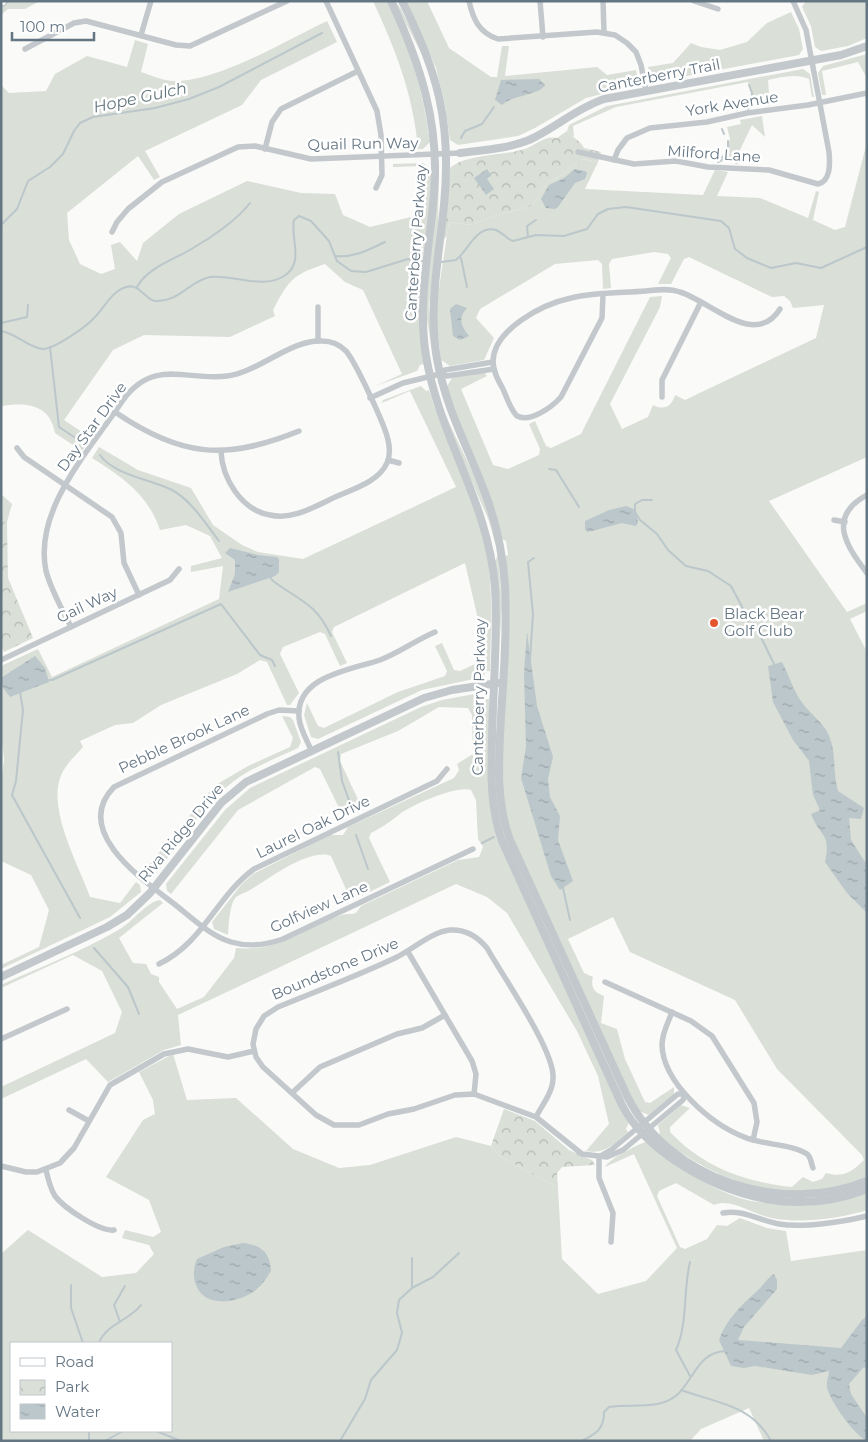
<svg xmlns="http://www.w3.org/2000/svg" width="868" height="1442" font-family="Montserrat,sans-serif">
<defs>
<pattern id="park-crowns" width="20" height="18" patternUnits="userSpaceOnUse" patternTransform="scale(1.25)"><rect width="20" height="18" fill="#dadfd7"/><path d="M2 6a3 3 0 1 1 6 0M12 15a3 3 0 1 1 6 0" fill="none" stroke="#b4b9b4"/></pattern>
<pattern id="water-ripples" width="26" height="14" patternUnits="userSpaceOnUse" patternTransform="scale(1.25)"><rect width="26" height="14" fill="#bbc7cb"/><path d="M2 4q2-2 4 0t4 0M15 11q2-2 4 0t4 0" fill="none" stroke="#9ca6aa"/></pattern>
</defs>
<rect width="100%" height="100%" fill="#fafaf8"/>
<g fill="#dadfd7" fill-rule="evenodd">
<polygon points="10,1 40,1 25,9 8,9 1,15 1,5"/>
<path d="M373 1H387C410 49 423 89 430 142L423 149 392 150V147L418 146C412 91 396 51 373 1Z"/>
<path d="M394 1C399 4 402 11 405 17 424 50 434 83 440 120L432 82 425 60Z"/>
<polygon points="406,1 427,1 449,48 491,77 497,77 502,46 509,46 505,76 597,67 607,75 636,70 638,80 634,86 586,98 535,128 518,136 458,145 450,140 445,105 436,68"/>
<polygon points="806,1 867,1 867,38 848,46 821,51 815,47 811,26 802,7"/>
<polygon points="791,12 799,29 803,49 799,55 655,82 650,78 648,67 673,63 691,43 701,47 720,50 747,42 767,23"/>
<path d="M327 21 337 42 261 80 242 105 145 151 160 177 154 180 138 156 67 213 69 240 80 264 101 274 115 269 111 245 120 242 137 261 143 243 179 214 247 181 301 193 335 194 343 215 370 227 415 216 421 205 422 166 393 167V164L423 163 432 170 430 208 418 285 420 286 424 364 420 365 417 371 375 386 402 374 363 290 345 282 325 264C292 275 289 280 273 310L275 316 230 337 144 335 113 350 64 420 91 438 82 451 55 433C50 404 26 402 1 406V85L9 93 46 91 55 74 87 56 127 67 135 40 148 44 141 72C151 75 163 81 174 81 217 82 287 40 327 21Z"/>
<polygon points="867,54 867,78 858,62 822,71 826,95 822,95 818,73 823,66"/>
<path d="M803 69 810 74 814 97H812L809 79C797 73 780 77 768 80L770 106H767L766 102 755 103 756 108 748 82 616 107 573 126 574 137 570 135 567 131 569 125 607 106Z"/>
<polygon points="762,116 765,137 752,125 739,152 738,164 735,164 735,160 725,160 730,139 727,127 741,124 740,120"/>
<path d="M867 142V457L769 501 847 612 867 603V611L850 619 867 652V1178C851 1183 835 1189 819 1191 758 1199 704 1171 657 1136L660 1133 658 1125 681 1105 690 1108 670 1127V1132C703 1167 745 1182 792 1187L803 1177 813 1182 822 1179 826 1173C843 1178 852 1172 864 1160L862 1155 777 1069 735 1000 630 952 613 917 568 939 584 973 593 977C590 987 595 993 604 996L601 1023 617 1029 625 1059 645 1102 650 1103 674 1087V1095L649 1115 641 1112 639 1114 516 850 502 800 505 556 508 555 506 541 502 539 446 388 452 378 484 372 487 376 461 389 493 465 508 469 539 455 540 449 529 424 535 421 546 446 551 448 581 434 650 297 662 296 660 307 610 404 622 429 648 417 653 405C664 411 672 406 675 395L685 400 816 338 824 305 793 308 790 301 784 296 772 297 689 257 684 259 671 284H658L671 258 668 254 654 252 612 259 609 264 611 288 603 289 602 264 598 260 555 264 480 309 476 318 494 338 484 360 450 366 441 360 437 326V288H439L449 222 472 225 490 217 532 206 547 183 562 175 582 159 598 162 585 189 703 195 715 170 728 172 717 196 760 198 808 218 816 191 819 192 813 220 835 230 845 227Z"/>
<polygon points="439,167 438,225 429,306 434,362 426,313 427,290"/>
<path d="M421 386 426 391 429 390C444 441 472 486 484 537 494 581 491 626 490 671H486L483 677 422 690 318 739 311 737 304 715 307 703 318 726 324 728 398 692 445 676 447 671 435 646 442 643 454 670 460 671 475 664 481 632 465 563 334 627 332 632 347 663 340 666 325 634 320 632 283 647 280 654 299 693 290 705H287L267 662 260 660 237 674 161 705 133 723 115 725 80 741 83 747C77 754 70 760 65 768 42 801 78 863 90 897L120 903 136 882 140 885 141 892 110 917 1 969V965L39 947 49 910 31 875 1 861V784L4 760 1 731V666L38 649 52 677 219 599 223 566 191 572V566L222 558 210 536 186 525 160 530C148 494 122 477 92 458L99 447 138 470 191 488 213 525 242 545 258 552 303 559 456 487 410 391 382 403 383 400Z"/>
<path d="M436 387C439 391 441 404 444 411 462 455 491 498 496 546L489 521 453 438Z"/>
<polygon points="1,494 12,504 7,522 1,521"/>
<polygon points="498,555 502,603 498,670 498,581 495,561"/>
<path d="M480 693 485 699H489L492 814 629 1122 626 1129 628 1132C615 1143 605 1155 586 1151L609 1124 598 1076 577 1031 507 913 487 897 456 884 178 1015 181 1045 164 1050 108 1082 86 1059 1 1099V1087L115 1033 122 1012 102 971 73 955 1 988V985C40 967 83 951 120 929 132 922 148 901 160 900L163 903 119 938 133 963 146 964 151 974 159 977V982L177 1009 204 997 234 958 236 948C282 952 302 928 342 915 347 913 351 915 356 913L361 906 458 860 479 857 483 847 478 839 476 800 471 790C457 785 414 804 401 813 391 821 383 827 371 833L369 838 390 882 359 897 349 896 331 856C310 847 267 880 250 890 245 893 240 894 236 897 229 905 229 925 228 935L214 929 212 922 241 885 253 874 330 835H343L348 827 454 778 459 770 457 764 473 754 472 715 468 708 439 707 398 731 341 754 340 761 363 810 344 818 320 769 315 767 238 810 171 894 167 891 166 884 225 810 250 788 421 707 442 700Z"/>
<path d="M282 716 290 717 293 720 301 742 298 748C277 758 253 767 234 781 202 805 179 844 155 875L148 876 143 872 214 786 248 766 290 747 293 738Z"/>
<path d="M173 1054 187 1100 236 1098 293 1149 339 1168 370 1165 456 1137 491 1146 500 1156 558 1188 562 1259 598 1294 646 1281 677 1248 634 1154 605 1167C609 1159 638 1144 646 1142 681 1167 726 1204 772 1203 803 1202 836 1195 867 1191V1210C839 1219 792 1225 764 1216 748 1211 729 1198 714 1205L676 1183 659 1191 657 1196 680 1247 685 1249 707 1239 717 1225 727 1226 740 1218 767 1228 786 1231 791 1261 867 1250V1441H764L749 1408 701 1429 690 1441H1V1254L28 1230 102 1277 136 1273 154 1254 149 1245 122 1238 125 1230 153 1237 161 1232 149 1200 106 1177 143 1120 155 1114 153 1100 139 1072ZM11 1343H171V1431H11Z"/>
</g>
<g fill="url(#park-crowns)">
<path d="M567 131C571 138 580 139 584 148L601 152 598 162 582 159 562 175 547 183 532 206 490 217 472 225 449 222 447 236 443 240 450 168C466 154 503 156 525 149 536 145 545 135 557 138Z"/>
<polygon points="1,521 7,522 8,578 33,638 4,652 1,646"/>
<polygon points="504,1109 535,1121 569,1150 592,1160 595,1165 562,1167 557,1173 558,1188 500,1156 491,1146"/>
</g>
<g fill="url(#water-ripples)">
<path d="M539 79 545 85C540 95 512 95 502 105L495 100 501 80Z"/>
<polygon points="487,169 491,175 487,179 494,189 486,195 474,178"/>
<polygon points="575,169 585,171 587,173 585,179 575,183 558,207 555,209 546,208 541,199 549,185 564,178"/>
<path d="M456 304 467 308C457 319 462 327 469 336L460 340 453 336 450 309Z"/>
<polygon points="626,506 636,510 638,523 636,526 622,523 588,532 585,530 585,521 609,510"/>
<polygon points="230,548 258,555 277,557 279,559 279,572 275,576 228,592 235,574 235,560 225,553"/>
<polygon points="527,632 537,706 553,757 548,779 550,797 560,816 558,840 573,881 560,890 551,876 521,778 526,747 524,673"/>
<polygon points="35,656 45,668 49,682 10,697 1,685 1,678"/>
<path d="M782 662C789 675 793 690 801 701 811 716 826 723 831 741 836 758 833 775 838 791L864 808 861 819 849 818 851 840 867 865V913L847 893 825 862C831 832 821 839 811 814L820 810 813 795 809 761 793 740 773 702 768 666Z"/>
<path d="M243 1243C262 1245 270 1253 271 1271 266 1279 261 1287 253 1292 235 1304 202 1308 195 1282 193 1275 194 1266 197 1259L224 1247Z"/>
<path d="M774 1274 777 1280V1289L744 1327 738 1340 841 1348 862 1320 867 1316V1367L863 1368 849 1384 851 1394 867 1418V1441C855 1436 829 1400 827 1387 826 1382 829 1376 829 1371L812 1375 755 1366 744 1368 731 1366 719 1340C726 1319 742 1305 757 1291 764 1285 766 1279 774 1274Z"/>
</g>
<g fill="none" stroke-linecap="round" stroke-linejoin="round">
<g stroke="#bbc7cb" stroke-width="2">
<polyline points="749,85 752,93 751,102"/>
<polyline points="748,109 750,103"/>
<polyline points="722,129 724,134"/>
<polyline points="461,138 465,131 482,124 494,107"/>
<polyline points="722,158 728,148 728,141"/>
<polyline points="718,162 722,160"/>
<polyline points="1,225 17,209 28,181 50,167 63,154 74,131 80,123 93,117 155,108 189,99 219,87 322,33"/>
<polyline points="528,237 527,226 536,220"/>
<path d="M335 256C354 258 368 250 385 242"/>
<polyline points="461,258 467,287"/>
<path d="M441 262 456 260C468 251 477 224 496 230 503 233 507 239 513 241L536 235 564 236 587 229 598 214 608 209 626 207 721 221 729 228 735 249 747 258 771 268 796 263 821 268 867 247"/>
<path d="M137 287C148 267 174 260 193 248 211 238 238 219 250 203"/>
<polyline points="1,323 27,317 28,305"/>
<path d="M1 331C16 333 28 348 43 349 54 349 86 327 94 318 104 308 112 291 126 287 140 283 144 299 155 301 178 303 191 280 210 277 234 274 262 290 284 276 305 263 290 238 294 220L299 216 311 221 329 241 337 261 351 271 366 272 408 259 424 261"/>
<polyline points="50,347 59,427 86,445"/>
<path d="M100 455C114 475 150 479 172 490 192 501 205 523 219 541"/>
<polyline points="549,469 556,470 579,507"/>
<polyline points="652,500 642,500 635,504 635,512 640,520 657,534 668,550 686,566 708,571 731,586 748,618 755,625 775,666"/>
<path d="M270 577 273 581C300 601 316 603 331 636"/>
<polyline points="748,627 748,619"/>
<polyline points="530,659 533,614 528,562 534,558"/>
<polyline points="49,680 52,680 221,604 260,655 272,660 275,666"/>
<polyline points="20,692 23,710 16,781 12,795 80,918"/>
<polyline points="338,752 342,781 350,803"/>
<polyline points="356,835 368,869"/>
<polyline points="482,843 494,837"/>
<polyline points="563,888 570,920"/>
<polyline points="94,948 128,987 139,1014"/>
<path d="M690 1262C683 1291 688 1323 676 1350L690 1376"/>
<polyline points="71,1285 71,1308 83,1343"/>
<polyline points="412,1288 412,1258"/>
<polyline points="120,1322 114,1305 125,1286"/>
<path d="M99 1343C106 1324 130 1320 141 1305"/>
<path d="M681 1390C717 1403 752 1405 771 1441"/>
<polyline points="156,1431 181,1441"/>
<polyline points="89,1441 89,1431"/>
<polyline points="105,1441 123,1431"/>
<polyline points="340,1441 365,1399 371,1380 397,1350 402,1333 397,1313 399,1300 412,1288 433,1277 459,1253"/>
<path d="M582 1441C596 1433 604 1430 604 1412L609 1407C631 1403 658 1411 677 1395 694 1380 698 1351 727 1351"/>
</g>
<g stroke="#b5babe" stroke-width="11">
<polyline id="primary" points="1,1 2,1"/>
</g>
<g stroke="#c3c8cc" stroke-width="5.5">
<polyline points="326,1 377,111 381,135 382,175 376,188"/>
<path d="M469 1C473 19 479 33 498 39L597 32 615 35 627 43 636 52 641 65 646 91"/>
<polyline points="540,1 543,37"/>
<polyline points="603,1 604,32"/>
<polyline points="694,1 718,9"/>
<polyline points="141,35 151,1"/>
<polyline points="25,49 74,23 86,21 176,45 190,46 287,1"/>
<polyline points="265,149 272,122 281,109 358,71"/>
<path d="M578 152 634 164 676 161 708 167 769 170 818 184C831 181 830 163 829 152L806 30 793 1"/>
<polyline points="614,160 618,150 627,138 650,128 707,122 747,113 808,105 867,93"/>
<polyline points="112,232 117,222 128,209 162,182 238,147 255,146 311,159 460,153"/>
<path d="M603 295 602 318 561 397C552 407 530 423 517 416 510 409 507 398 503 389 498 380 493 371 493 361 494 329 543 304 571 298 595 292 622 293 646 291 657 290 669 288 680 292 710 301 755 349 780 309"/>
<polyline points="318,307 318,341"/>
<polyline points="440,374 447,376 494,369"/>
<polyline points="662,397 662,380 701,302"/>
<polyline points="370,398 403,383 440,374 445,370 493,362"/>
<path d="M115 412C181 457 225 461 299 431"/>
<polyline points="17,448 24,457 112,517 121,533 124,563 139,595"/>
<polyline points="388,460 399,463"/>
<path d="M867 495C826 517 847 547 867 573"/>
<polyline points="834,520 845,522"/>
<path d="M71 627C62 609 51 590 46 571 33 509 91 449 123 400 154 358 186 381 227 376 259 372 291 339 322 341 331 341 340 345 346 351 356 363 385 425 388 440 390 448 390 456 387 463 378 483 350 490 331 499 312 508 292 520 270 515 241 510 222 478 221 451"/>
<polyline points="1,660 170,580 179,569"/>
<path d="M299 711 279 710 267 714 114 787C71 831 143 880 173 903 191 917 209 935 231 942 248 947 266 945 283 939L473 849"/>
<path d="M311 750C307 740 300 729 299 718 295 676 351 670 380 660 399 653 416 640 435 632"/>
<polyline points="408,952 472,1061 476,1074 474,1094"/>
<path d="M159 964C204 942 216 897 254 869L437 781 447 769"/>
<polyline points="605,982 691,1021 712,1036 754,1103 757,1122 753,1140"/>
<path d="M672 1012C668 1023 662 1033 662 1045 663 1083 711 1124 744 1137 762 1145 793 1144 807 1154 811 1157 811 1163 813 1168"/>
<polyline points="1,1039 67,1009"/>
<polyline points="292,1093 320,1067 397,1034 422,1028 445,1015"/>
<polyline points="69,1110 89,1121"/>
<path d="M536 1117C542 1105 553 1092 553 1078 555 1051 502 975 487 948 478 937 465 929 450 930 431 932 412 950 395 958 357 976 317 991 278 1007L264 1016 256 1029 253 1044 256 1057 263 1067 316 1115 334 1125H359L388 1114 414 1109 455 1095 474 1094 536 1117 582 1154 607 1157 623 1150 683 1100 685 1094H678L611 1150 599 1157"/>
<polyline points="599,1157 599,1178 613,1213 611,1242"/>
<polyline points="1,1166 26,1172 37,1172 60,1163 74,1148 110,1085 164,1054 188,1049 228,1057 254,1051"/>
<path d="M46 1170C48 1179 50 1188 55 1196 64 1208 100 1232 114 1230"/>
<path d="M723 1213C743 1209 760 1221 779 1224 803 1228 843 1222 867 1216"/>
</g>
<g stroke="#c3c8cc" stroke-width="8">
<path d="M391 1C420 63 440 124 434 193 430 247 417 301 426 356 440 440 488 500 495 587 498 637 493 688 492 738 491 774 490 807 502 841L622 1105C635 1130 654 1147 677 1162 734 1200 801 1215 867 1189"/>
<path d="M402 1C438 72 452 124 444 205 439 257 428 307 437 359 446 409 468 447 485 493 496 522 503 555 505 586 507 629 504 673 501 716 499 758 495 799 510 840L627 1096C669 1180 781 1216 867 1181"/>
<path d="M460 153C482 150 507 149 529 140 555 128 577 108 604 99L841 55 867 46"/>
<polyline points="1,977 107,927 127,915 150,893 221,803 246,782 424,698 452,690 498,683"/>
</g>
<use href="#primary" stroke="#fff" stroke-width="9"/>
</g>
<circle fill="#e4572e" stroke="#fff" stroke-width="2" cx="714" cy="623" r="5"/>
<g text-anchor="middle" stroke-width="5" stroke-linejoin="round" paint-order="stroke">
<g font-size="15" fill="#657683" stroke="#fff">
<text transform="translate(659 76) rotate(-11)" y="5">Canterberry Trail</text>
<text transform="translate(732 104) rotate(-9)" y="5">York Avenue</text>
<text transform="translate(363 144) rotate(-1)" y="5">Quail Run Way</text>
<text transform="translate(714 154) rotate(4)" y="5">Milford Lane</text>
<text transform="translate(416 243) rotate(-86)" y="5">Canterberry Parkway</text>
<text transform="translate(92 427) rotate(-54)" y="5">Day Star Drive</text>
<text transform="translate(87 605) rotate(-25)" y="5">Gail Way</text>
<text transform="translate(479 697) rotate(-89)" y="5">Canterberry Parkway</text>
<text transform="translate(184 739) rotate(-25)" y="5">Pebble Brook Lane</text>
<text transform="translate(313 827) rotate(-26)" y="5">Laurel Oak Drive</text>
<text transform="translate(181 833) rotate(-50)" y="5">Riva Ridge Drive</text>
<text transform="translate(319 907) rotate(-24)" y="5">Golfview Lane</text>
<text transform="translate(335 969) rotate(-23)" y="5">Boundstone Drive</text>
</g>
<g font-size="15" fill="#657683" stroke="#fff" text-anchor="start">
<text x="724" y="619">Black Bear<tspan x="724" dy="17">Golf Club</tspan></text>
</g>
<g font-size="16" font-style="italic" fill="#60757c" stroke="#fff">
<text transform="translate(140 97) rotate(-12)" y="6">Hope Gulch</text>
</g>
</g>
<rect width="868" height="1442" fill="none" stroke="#657683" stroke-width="5"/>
<rect x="10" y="1342" width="162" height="90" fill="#ffffff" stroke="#c1c8cd"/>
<rect x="20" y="1358" width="25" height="8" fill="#ffffff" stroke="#c1c8cd"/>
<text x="55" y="1367" font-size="15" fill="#657683">Road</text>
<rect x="20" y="1380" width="25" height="15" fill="url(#park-crowns)" stroke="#c1c8cd"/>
<text x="55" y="1392" font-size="15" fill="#657683">Park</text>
<rect x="20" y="1404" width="25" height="15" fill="url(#water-ripples)" stroke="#c1c8cd"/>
<text x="55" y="1417" font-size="15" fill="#657683">Water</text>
<path d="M12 32v8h82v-8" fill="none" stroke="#657683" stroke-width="2.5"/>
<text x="20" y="32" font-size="15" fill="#657683" stroke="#ffffff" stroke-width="4" paint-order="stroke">100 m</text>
</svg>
